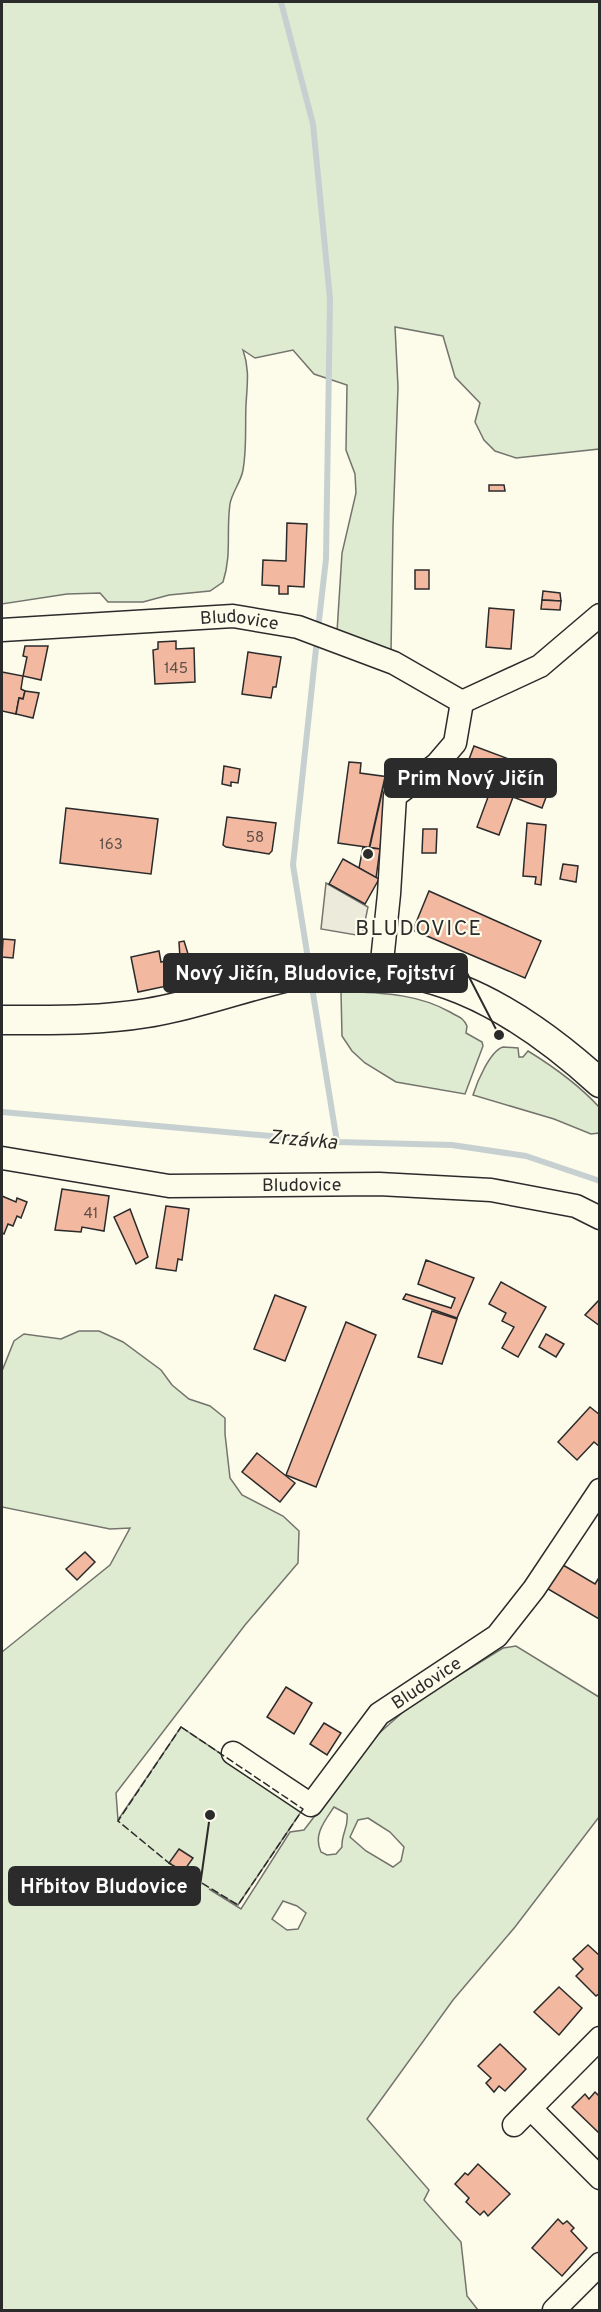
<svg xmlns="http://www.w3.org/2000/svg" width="601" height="2312" font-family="Overpass,sans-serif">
<rect width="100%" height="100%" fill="#fdfbea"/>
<g fill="#deebd1" stroke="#74746e" stroke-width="1.5" fill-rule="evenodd">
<path d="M2 2H599V449L516 458 495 451 484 440 475 422 480 403 455 377 443 336 395 327 398 387 393 526 391 653 337 632 342 553 356 493 355 474 346 450 347 385 314 374 293 350 255 358 243 350C250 370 247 385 246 405 245 426 247 448 243 470 241 482 232 492 230 504 226 532 232 554 223 582L210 591 169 595 143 602H108L100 593 67 594 2 604Z"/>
<path d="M341 991C380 993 416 993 450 1012 458 1017 463 1017 467 1026L466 1033 482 1042 483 1046 465 1094 396 1082 365 1063 352 1051 342 1036Z"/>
<path d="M503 1047 518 1048 519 1057H523L528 1051C554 1067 579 1085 599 1107V1133L591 1134 554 1119 473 1095C477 1082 490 1051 503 1047Z"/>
<path d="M79 1331H99L123 1342 161 1370 172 1385 189 1399 210 1406 225 1418V1434L230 1478 242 1495 283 1516 299 1531 298 1563 245 1625 116 1793 118 1820 181 1727 303 1809 238 1905 209 1889 241 1909 290 1832 304 1830 376 1736 412 1704 503 1648 516 1646 599 1697V1817L515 1927 453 2000 367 2119 429 2190 424 2200 461 2242 467 2296 478 2310H2V1652L110 1565 130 1528 110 1529 2 1507V1371L14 1341 24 1334 61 1339ZM334 1807 347 1814C349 1827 341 1834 342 1847L336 1854 327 1855 321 1852C313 1835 324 1822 334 1807ZM368 1818 390 1832 404 1847 401 1861 393 1867 366 1851 350 1837 358 1820ZM283 1901 297 1906 306 1913 298 1929 287 1930 272 1919Z"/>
</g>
<polygon fill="#eceadb" stroke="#74746e" stroke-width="1.5" points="326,883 368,907 362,936 321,929"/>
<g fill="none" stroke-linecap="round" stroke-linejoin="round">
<g stroke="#c7d0d0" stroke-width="6">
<polyline points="281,2 313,124 330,299 326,559 318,629"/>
<polyline points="309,965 293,865 317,639"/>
<polyline points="311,981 337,1142"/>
<polyline points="2,1112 337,1142 452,1145 526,1156 600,1181"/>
</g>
</g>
<g fill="#f2b8a0" stroke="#2b2b2b" stroke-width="1.5">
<polygon points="489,485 504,485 505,491 489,491"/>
<polygon points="287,523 307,524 304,587 288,586 288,594 279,594 279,586 262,585 263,560 286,561"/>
<rect x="415" y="570" width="14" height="19"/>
<polygon points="543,591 560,593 561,601 542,600"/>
<polygon points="542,600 561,601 560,610 541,609"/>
<polygon points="489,608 514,610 511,649 486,647"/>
<polygon points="176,641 176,649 194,648 195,682 155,684 153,650 158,649 158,642"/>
<polygon points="25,646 48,646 41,680 23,676 27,657 23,656"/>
<polygon points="248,652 281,657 276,687 273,687 271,698 242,694"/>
<polygon points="2,672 23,676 21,689 25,691 23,699 19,698 16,714 2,711"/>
<polygon points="25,691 39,693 33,718 16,714 19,698 23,699"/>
<polygon points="474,746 554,776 542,808 513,797 499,835 477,827 491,789 462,778"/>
<polygon points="349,762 361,763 360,773 389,777 380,849 338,843"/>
<polygon points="224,766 240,769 238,783 231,782 231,786 222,784"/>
<polygon points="66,808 158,819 151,874 60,863"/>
<polygon points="227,817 276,823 272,851 269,854 226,847 223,845"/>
<polygon points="527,823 546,825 541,885 535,884 536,877 523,876"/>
<polygon points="423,829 437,829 436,853 422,853"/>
<polygon points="363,847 380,849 376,878 359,868"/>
<polygon points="343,859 379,879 365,904 329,884"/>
<polygon points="563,864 578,866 576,882 560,879"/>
<polygon points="429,891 541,941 525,978 413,930"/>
<polygon points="3,939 15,940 13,958 2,957"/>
<polygon points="184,941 189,957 186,982 138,992 131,957 159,951 161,962 180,958 179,942"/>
<polygon points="62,1189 109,1196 104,1231 82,1227 81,1232 55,1230"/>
<polygon points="2,1196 16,1202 17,1198 27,1202 21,1218 17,1216 13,1226 8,1224 4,1234 2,1233"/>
<polygon points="166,1206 189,1209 182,1260 178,1259 176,1271 156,1268"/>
<polygon points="130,1209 148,1257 136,1264 114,1217"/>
<polygon points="426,1260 474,1278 457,1318 403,1299 406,1294 451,1308 455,1298 418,1284"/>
<polygon points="501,1282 546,1307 518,1357 502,1348 514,1327 502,1321 506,1313 489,1304"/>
<polygon points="275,1295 306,1307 285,1361 254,1349"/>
<polygon points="600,1299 600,1326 585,1315"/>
<polygon points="432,1311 457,1319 442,1364 418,1357"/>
<polygon points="346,1322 376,1335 316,1487 286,1475"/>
<polygon points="546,1334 564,1344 556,1357 539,1347"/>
<polygon points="590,1407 600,1415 600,1447 594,1442 577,1460 558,1442"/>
<polygon points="257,1453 295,1483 280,1502 242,1472"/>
<polygon points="85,1552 95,1562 77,1580 66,1569"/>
<polygon points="558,1562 595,1584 600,1576 599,1619 543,1586"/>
<polygon points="286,1687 312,1703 294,1734 267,1717"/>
<polygon points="324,1723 341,1733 327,1755 310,1744"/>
<polygon points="179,1849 193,1858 183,1872 169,1863"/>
<polygon points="588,1945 600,1956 600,1993 596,1996 576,1976 583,1969 573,1959"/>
<polygon points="559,1987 582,2008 559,2035 534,2012"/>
<polygon points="500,2044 526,2069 505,2091 499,2086 494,2092 486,2083 491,2078 478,2066"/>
<polygon points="595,2092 600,2097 600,2134 572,2107 585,2094 589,2099"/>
<polygon points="478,2164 510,2194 488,2216 484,2211 480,2215 466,2202 469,2198 455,2184 465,2173 468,2175"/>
<polygon points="558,2219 563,2224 567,2221 574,2228 571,2231 587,2248 562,2276 532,2248"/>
</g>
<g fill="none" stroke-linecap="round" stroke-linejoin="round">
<g stroke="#2b2b2b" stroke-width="25">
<g id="minor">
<path id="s1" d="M2 630 233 616 298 627 394 663 462 702"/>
<polyline points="462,702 540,666 600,615"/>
<polyline points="381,971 389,894 395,796 437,764 455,743 462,702"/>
<path id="s2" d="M2 1158 169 1186 379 1184 491 1190 576 1206 600 1218"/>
<path id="s3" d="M233 1753 311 1805 379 1714 497 1636 534 1589 600 1490"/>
<polyline points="531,2109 600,2178"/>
<polyline points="514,2125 600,2038"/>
<polyline points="554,2310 600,2264"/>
</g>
</g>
<g stroke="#2b2b2b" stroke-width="31">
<path id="major" d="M2 1020C50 1020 99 1021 147 1013 198 1005 246 986 296 975 419 950 512 1003 600 1083"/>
</g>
<use href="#minor" stroke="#fdfbea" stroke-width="22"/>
<use href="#major" stroke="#fdfbea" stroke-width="28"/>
<polygon stroke="#2b2b2b" stroke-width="1.5" stroke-dasharray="8 3" stroke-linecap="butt" points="181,1727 303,1809 238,1905 169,1863 118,1821"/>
</g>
<g text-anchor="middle" stroke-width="4.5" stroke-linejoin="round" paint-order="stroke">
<g font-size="15" fill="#5d4e48">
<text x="176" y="673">145</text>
<text x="255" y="842">58</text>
<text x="111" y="849">163</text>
<text x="91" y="1218">41</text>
</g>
<g font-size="18" fill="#2b2b2b" stroke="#fdfbea">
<text dy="6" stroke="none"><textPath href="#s1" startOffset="238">Bludovice</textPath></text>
<text dy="6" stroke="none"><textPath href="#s2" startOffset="302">Bludovice</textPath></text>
<text dy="6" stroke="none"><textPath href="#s3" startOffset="264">Bludovice</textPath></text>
</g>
<g font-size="20" font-style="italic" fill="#2b2b2b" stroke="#fdfbea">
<text transform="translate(303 1139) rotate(5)" y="7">Zrzávka</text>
</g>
<g font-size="21" letter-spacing="1.5" fill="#2b2b2b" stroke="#fdfbea">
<text x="419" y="935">BLUDOVICE</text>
</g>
</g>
<path fill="none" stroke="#2b2b2b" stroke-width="2" d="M368 854L385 778M499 1035L467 973M210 1815L200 1886"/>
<g fill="#2b2b2b" stroke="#fdfbea" stroke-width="2">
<circle cx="368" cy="854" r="6"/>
<circle cx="499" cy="1035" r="6"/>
<circle cx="210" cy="1815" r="6"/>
</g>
<g fill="#2b2b2b" stroke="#2b2b2b" stroke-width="2">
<rect x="385" y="759" width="171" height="38" rx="6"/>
<rect x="164" y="954" width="303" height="38" rx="6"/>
<rect x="9" y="1867" width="191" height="38" rx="6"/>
</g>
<g font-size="20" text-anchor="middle" font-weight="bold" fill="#fff">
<text x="471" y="785">Prim Nový Jičín</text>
<text x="315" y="980">Nový Jičín, Bludovice, Fojtství</text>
<text x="104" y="1893">Hřbitov Bludovice</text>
</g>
<rect width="601" height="2312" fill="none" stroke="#2b2b2b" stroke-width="6"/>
</svg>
